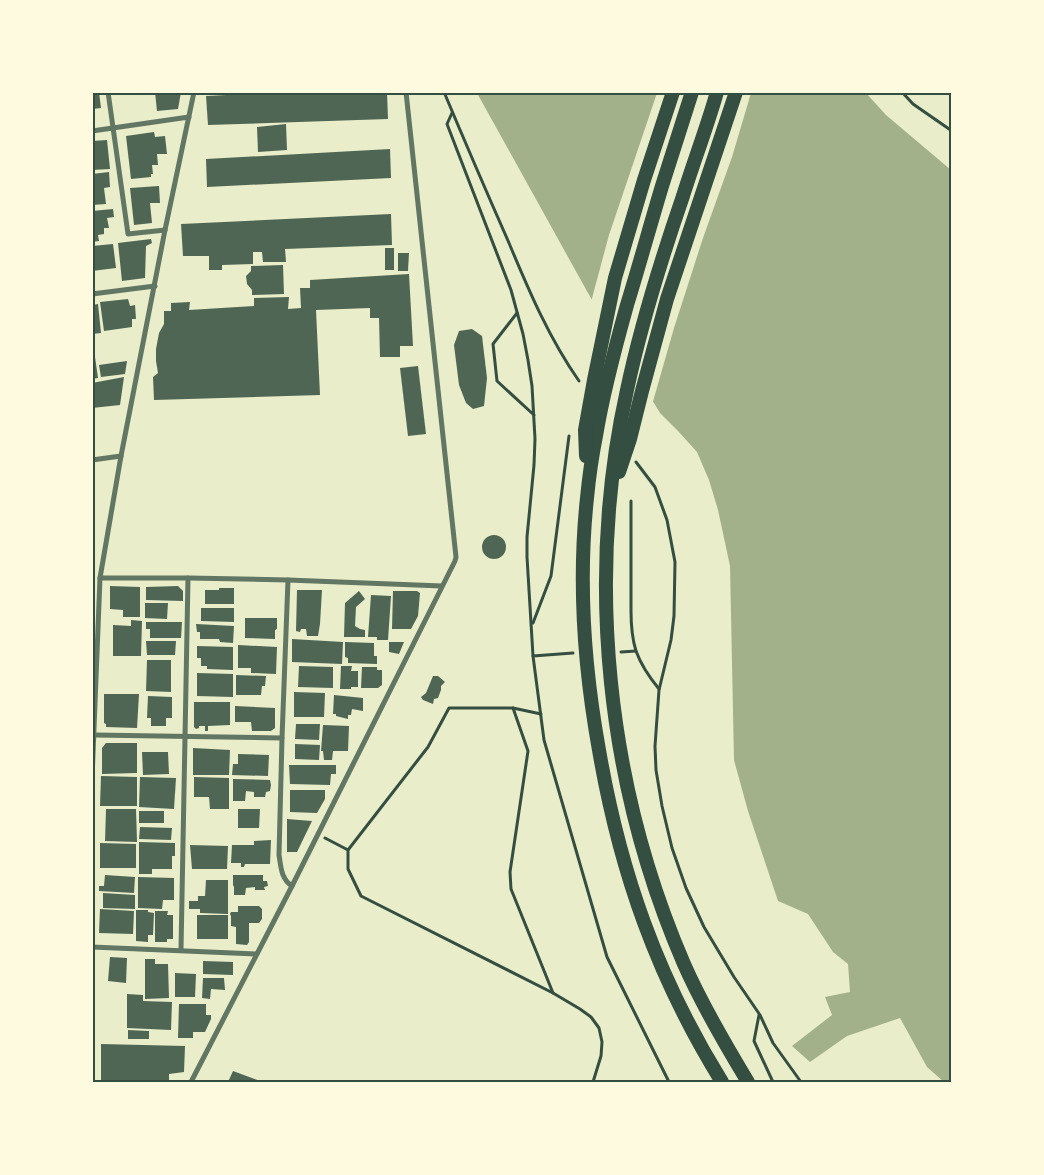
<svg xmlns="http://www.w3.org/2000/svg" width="1044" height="1175" font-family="Rubik,sans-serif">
<rect width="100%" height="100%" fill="#e9edc9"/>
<polygon fill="#a3b18a" points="477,93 866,93 886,115 951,170 951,1082 944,1082 927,1067 900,1018 847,1036 810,1062 792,1046 832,1015 825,997 850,992 848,964 833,952 808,914 778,901 748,811 734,760 730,566 718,510 709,480 697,452 678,431 660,413 588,293"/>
<polygon fill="#e9edc9" points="657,93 751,93 732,157 703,238 674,328 652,405 591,302 609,235"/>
<g fill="#4f6655">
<polygon points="92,92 99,92 101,108 92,109"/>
<polygon points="155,92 181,92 178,109 157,111"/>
<polygon points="288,92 387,92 388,119 208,125 206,96"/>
<polygon points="286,124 287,150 258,152 257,127"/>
<polygon points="154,132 155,137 165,136 167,154 157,154 158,165 152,165 153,174 151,174 151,177 131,179 126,136"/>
<polygon points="107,140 110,169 92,170 92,141"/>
<polygon points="390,149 391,178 207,187 206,159"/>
<polygon points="109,172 110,187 104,188 106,204 92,205 92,174"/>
<polygon points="159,186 160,203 150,203 152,223 134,225 130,188"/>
<polygon points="113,209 114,217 107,218 109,228 104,228 104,234 98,235 99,241 92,242 92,211"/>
<polygon points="391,214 392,245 285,249 286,262 263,262 262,252 253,252 253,264 222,265 222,270 209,270 209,256 183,256 181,224"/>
<polygon points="151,239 152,243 146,246 145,278 122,281 118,243"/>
<polygon points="113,244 116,268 92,271 92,246"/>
<rect x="385" y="248" width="9" height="22"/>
<polygon points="398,253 409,253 408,271 398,271"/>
<polygon points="283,265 284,294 252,295 252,290 247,284 246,276 251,271 251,266"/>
<polygon points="409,274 413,346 400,346 400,357 380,357 379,318 370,318 370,308 316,310 320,395 154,400 153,377 158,373 156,361 156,349 159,333 164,324 164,311 171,311 171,303 190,302 189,310 254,306 254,298 289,297 288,309 301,308 300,288 310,288 310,280"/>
<polygon points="128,299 130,306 135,305 136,319 132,319 132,327 104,331 100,302"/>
<polygon points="98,304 101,333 92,334 92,305"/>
<polygon points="472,329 482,336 487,378 484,406 473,409 466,403 459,385 454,345 459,331"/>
<polygon points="92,350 94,350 98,378 92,379"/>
<polygon points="127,361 125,374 101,377 99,365"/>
<polygon points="418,366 426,434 408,436 400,368"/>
<polygon points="124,377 120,405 92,408 92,383"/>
<circle cx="494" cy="547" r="12"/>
<polygon points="110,586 140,587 140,617 123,617 123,610 110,609"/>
<polygon points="178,586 183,591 183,601 146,600 146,587"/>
<polygon points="219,588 234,588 234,604 205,604 205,590 219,590"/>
<polygon points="297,590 322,590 320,624 318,636 307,636 306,629 301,629 300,632 296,631"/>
<polygon points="359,591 365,599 356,607 355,626 360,629 365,630 365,637 344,637 345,603"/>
<polygon points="393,591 417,591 420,593 418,616 411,629 392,629"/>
<polygon points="371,595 391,596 388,640 377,640 377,637 368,637"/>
<polygon points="145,603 168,603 167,619 145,618"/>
<polygon points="201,608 234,608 234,622 201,621"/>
<polygon points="245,618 277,618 277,629 275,630 275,639 245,638"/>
<polygon points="131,620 142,621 141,656 113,656 113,625 131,626"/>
<polygon points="146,622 182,622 181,638 150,638 150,629 146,629"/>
<polygon points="196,624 234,626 233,643 220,642 219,639 200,639 200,632 197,632"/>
<polygon points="292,639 343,642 342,664 292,662"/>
<polygon points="146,641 176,641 175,655 147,655"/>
<polygon points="345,642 374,643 374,656 377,656 377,664 348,663 348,658 345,657"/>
<polygon points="389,642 404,642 399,654 389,652"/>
<polygon points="238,645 277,647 276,674 251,673 251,668 238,668"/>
<polygon points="197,646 233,647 233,670 207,669 207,666 201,666 201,658 197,658"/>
<polygon points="147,660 171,660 171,692 146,691"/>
<polygon points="299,666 333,667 333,688 298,687"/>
<polygon points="341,666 352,666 351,671 358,671 358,687 351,687 351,689 340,689"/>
<polygon points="362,667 377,667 377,670 382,670 382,685 378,688 361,688"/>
<polygon points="197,673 233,674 233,697 197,696"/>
<polygon points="236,675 266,676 265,686 262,686 261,695 236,695"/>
<polygon points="433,676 438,676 445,682 441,686 441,690 438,698 434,699 433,704 423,700 421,697 426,693"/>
<polygon points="294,692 325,693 324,717 294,717"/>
<polygon points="104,694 139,694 137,728 106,727 106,724 104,723"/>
<polygon points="334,695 363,698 363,711 352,709 351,715 348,715 348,719 336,716 336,714 333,714"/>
<polygon points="148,696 172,697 172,718 166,718 166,726 151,726 151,718 147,718"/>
<polygon points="194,702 230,702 230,725 208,726 208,731 205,731 205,726 199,726 199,728 196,729 194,727"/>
<polygon points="235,706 275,708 275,728 271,731 252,731 251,722 235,722"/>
<polygon points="296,724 320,724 319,740 295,739"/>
<polygon points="323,725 349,726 348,751 333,751 332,760 324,760 323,751 321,751"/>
<polygon points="106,743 137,743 137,773 102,774 102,748"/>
<polygon points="295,744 320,745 319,760 295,759"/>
<polygon points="193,748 230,750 229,775 193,775"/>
<polygon points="142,752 168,752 169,774 143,775"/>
<polygon points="238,754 269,755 268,776 232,775 233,764 238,764"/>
<polygon points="289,765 336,765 336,774 331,774 330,785 290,784"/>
<polygon points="101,776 137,777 137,806 100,806"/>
<polygon points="140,777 176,778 174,809 139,807"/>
<polygon points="194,777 229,778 229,809 210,809 209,797 194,797"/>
<polygon points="233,779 270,780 271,785 270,791 266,792 265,797 254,797 254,792 246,791 245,801 233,801"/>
<polygon points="290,790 325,790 325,799 317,813 290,812"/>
<polygon points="106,809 136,809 137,842 105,841"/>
<polygon points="238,809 260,809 259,828 238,828"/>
<rect x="139" y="811" width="25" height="12"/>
<polygon points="287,819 312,821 297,852 287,852"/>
<polygon points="140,827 172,828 171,840 139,839"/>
<polygon points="271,840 270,864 245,864 244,867 241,867 241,863 231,863 232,845 254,845 254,841"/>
<polygon points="139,842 175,843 175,856 172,856 172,869 152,869 152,874 139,874"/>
<polygon points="100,843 136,844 136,868 100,868"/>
<polygon points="190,845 228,846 227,869 192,869"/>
<polygon points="105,875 135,877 134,893 99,891 99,886 104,886"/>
<polygon points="233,875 263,875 263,881 267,881 268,886 264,887 265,890 255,890 255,887 246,888 245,895 234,895 234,887 233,885"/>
<polygon points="138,877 174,878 174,900 163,900 162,909 138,908"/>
<polygon points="206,880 228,880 228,914 200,913 200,909 189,909 189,901 198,901 198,896 212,896 205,896"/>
<polygon points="103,893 135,895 135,909 103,908"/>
<polygon points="238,906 259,906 262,909 262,919 259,923 249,923 249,942 247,945 236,944 236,927 231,926 231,916 230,914 231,912 238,912"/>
<polygon points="100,909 134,911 133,934 99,933"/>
<polygon points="136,910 148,910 148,912 154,913 153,935 148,935 148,942 136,941"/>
<polygon points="155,911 168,911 167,915 173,915 173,939 167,939 167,942 155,942"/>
<rect x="197" y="915" width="31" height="24"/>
<polygon points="110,957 127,958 126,983 108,981"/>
<polygon points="145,959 155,959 155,964 168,964 169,998 145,999"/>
<polygon points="203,961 233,962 233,975 203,974"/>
<polygon points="175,973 196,974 195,997 175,997"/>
<polygon points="203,978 224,978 225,990 211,989 210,999 202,998"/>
<polygon points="127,994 143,995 143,1001 172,1002 171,1030 127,1028"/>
<polygon points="179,1004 206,1004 206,1015 211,1015 211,1019 205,1032 193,1032 193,1038 178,1038"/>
<polygon points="128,1030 149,1031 149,1039 128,1039"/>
<polygon points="101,1044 185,1046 184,1072 169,1074 169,1082 101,1082"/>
<polygon points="233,1071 263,1082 228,1082"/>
</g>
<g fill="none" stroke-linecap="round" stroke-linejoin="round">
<g stroke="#344e41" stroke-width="3">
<path d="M444 92C465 142 487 193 509 243 529 291 549 338 579 381"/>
<polyline points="902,92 913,104 952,131"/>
<polyline points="452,113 447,124 511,290 523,334 528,360 532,386 535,439 534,465 527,537 527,557 533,656 544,740 607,957 669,1082"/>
<polyline points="517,313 493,344 497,381 534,415"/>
<polyline points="636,462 655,487 667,520 675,562 674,616 671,640 659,690 655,746 656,770 662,806 672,848 686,888 704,927 734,977 760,1015 773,1043 801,1082"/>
<path d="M631 501V611C631 624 632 638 636 651 641 665 650 678 659 689"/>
<polyline points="533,623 551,576 569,436"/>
<polyline points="621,652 636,651"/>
<polyline points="533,656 573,653"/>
<polyline points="541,714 513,708 528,751 510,872 511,889 553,993 580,1009 591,1017 599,1028 602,1042 601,1056 593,1082"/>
<polyline points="325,838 348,850 428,747 449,708 513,708"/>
<polyline points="348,850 348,869 361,896 553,993"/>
<polyline points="759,1015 754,1041 773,1082"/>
</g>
<g stroke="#617663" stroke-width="5">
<polyline points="108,92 128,234 165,230"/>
<polyline points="92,131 189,117"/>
<polyline points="92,294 155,286"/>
<polyline points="92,460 121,456"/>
<polyline points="100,578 188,578 288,580 442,586"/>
<path d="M288 580 282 738 279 855C281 867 281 879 292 886"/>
<polyline points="94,735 282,738"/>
<polyline points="92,779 100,578 121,456 165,230 194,92"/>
<polyline points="92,947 257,954"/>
<polyline points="181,950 188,578"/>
<polyline points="191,1082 292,886 455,561 456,557 406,92"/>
</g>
<g stroke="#344e41" stroke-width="14">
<path d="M692 92C682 124 672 155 662 186 650 226 639 266 627 305 615 348 603 392 596 436 592 456 589 477 587 498 578 582 584 667 599 750 620 872 657 977 722 1082"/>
<path d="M717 92C707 127 694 161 683 196 661 260 641 324 627 390 585 580 607 786 684 964 702 1005 725 1044 748 1082"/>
<polyline points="586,456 585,430 594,380 615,278 644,180 673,92"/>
<polyline points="619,472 630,439 642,391 667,299 736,92"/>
</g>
</g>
<rect width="1044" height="1175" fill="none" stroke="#fefae0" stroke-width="188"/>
<rect x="94" y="94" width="856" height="987" fill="none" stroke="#344e41" stroke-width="2"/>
</svg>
